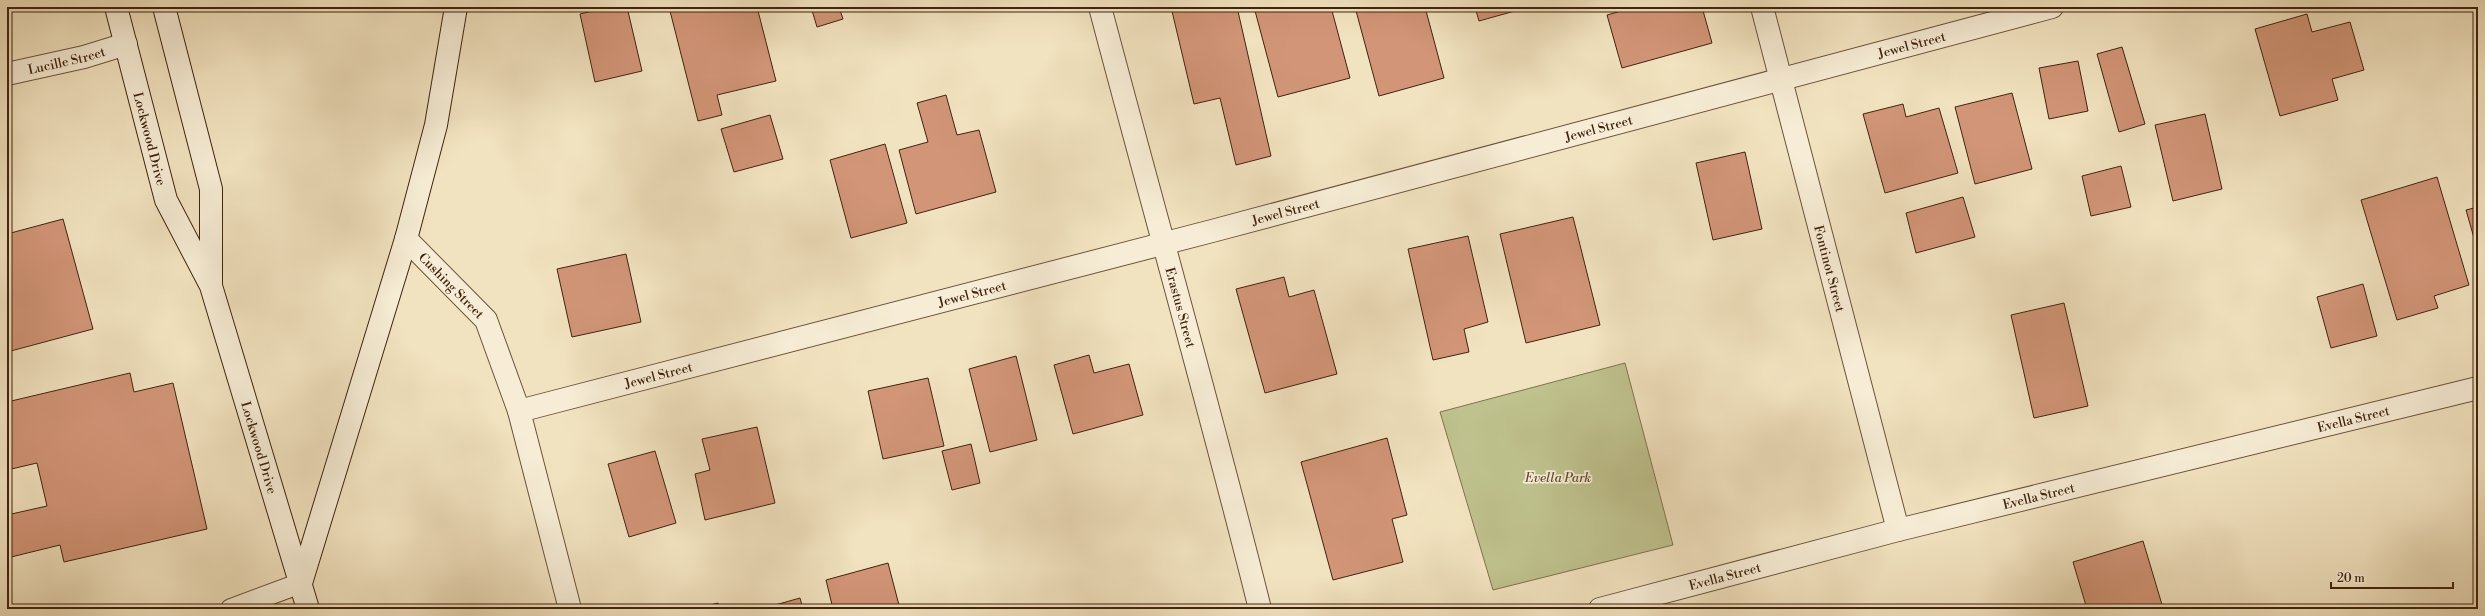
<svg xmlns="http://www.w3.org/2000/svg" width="2485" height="616" font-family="'Libre Bodoni',serif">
<rect width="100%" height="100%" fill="#f2e3c0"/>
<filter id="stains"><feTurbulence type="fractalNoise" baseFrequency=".005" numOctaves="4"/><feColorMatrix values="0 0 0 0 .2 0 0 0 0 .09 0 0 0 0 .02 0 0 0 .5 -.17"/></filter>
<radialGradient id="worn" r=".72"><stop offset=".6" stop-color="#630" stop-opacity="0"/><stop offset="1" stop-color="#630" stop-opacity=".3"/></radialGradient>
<polygon fill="#bfc28e" stroke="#80724e" points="1625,363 1673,545 1493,590 1440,412"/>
<g fill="#d29578" stroke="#40230e">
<polygon points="610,7 627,7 642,71 595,82 580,14"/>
<polygon points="669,7 757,7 776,81 717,95 722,115 698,121"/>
<polygon points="811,7 839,7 843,19 817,27"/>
<polygon points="1171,7 1237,7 1271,156 1236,165 1220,98 1194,104"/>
<polygon points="1254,7 1331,7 1350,78 1278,97"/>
<polygon points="1355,7 1425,7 1444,78 1379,96"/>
<polygon points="1475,7 1522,7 1522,9 1479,21"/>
<polygon points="1635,7 1702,7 1712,43 1622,68 1607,15"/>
<polygon points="2307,14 2312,32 2350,22 2364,70 2332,79 2338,100 2280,116 2255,29"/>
<polygon points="2122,47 2145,124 2119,132 2097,54"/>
<polygon points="2078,61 2088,111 2049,119 2039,68"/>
<polygon points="2012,93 2032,169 1975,184 1955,107"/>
<polygon points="946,95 957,135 979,130 996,192 916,214 899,150 928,142 917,103"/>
<polygon points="1903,104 1906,117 1939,108 1958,173 1885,193 1863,114"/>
<polygon points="2205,114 2222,189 2173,201 2155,125"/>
<polygon points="770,115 783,159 734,172 721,129"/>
<polygon points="885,144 907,223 851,238 830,160"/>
<polygon points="1745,152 1762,229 1713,240 1696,163"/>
<polygon points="2121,166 2131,207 2091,216 2082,176"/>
<polygon points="2437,177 2469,285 2434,296 2438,308 2397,320 2361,200"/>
<polygon points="1963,197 1975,237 1916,253 1906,213"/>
<polygon points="2478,207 2478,252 2466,210"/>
<polygon points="1573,217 1600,325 1526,343 1500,234"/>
<polygon points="63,219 93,329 7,352 7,234"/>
<polygon points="1468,236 1488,322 1464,329 1469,352 1433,360 1408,249"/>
<polygon points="626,254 641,322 572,337 557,269"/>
<polygon points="1284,277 1289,297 1314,290 1337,374 1265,393 1236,289"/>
<polygon points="2363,284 2377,336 2331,348 2317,297"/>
<polygon points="2064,303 2088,406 2034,418 2011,315"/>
<polygon points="1089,355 1094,373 1129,364 1143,415 1073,434 1054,365"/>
<polygon points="1016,356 1037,440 990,452 969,369"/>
<polygon points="130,373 134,392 173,383 207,529 64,562 60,545 11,557 7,541 7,515 47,506 37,463 7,470 7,402"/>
<polygon points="928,378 944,446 883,459 868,391"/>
<polygon points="757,427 775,503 705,520 695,474 710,470 702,439"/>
<polygon points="1387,438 1407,515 1392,519 1403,562 1333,580 1301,462"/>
<polygon points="971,444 980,483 952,490 942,451"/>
<polygon points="655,451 676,523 629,537 608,464"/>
<polygon points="2143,541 2163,608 2087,609 2073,562"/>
<polygon points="888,563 900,609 833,609 826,580"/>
<polygon points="800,598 803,609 761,609"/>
<polygon points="718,603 719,609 695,609"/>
</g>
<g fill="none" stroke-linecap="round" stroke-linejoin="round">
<g stroke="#6c533a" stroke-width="22">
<polyline id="service" points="231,609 301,583"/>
</g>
<g stroke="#6c533a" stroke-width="24">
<g id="minor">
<path id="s1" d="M1100 7C1153 208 1210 408 1260 609"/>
<path id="s2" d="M1762 7 1898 530"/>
<path id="s3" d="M7 74 84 57 126 44"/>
<path id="s4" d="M406 239 486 320 519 411 570 609"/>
<path id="s5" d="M519 411 1212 231 2052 7"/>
<path id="s6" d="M1600 609 1898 530 2478 388"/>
</g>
</g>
<g stroke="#40230e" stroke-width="24">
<g id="secondary">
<path id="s7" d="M116 7 166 200 211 286 308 609"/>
<polyline points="164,7 211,189 211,283"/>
<polyline points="301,583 406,239 436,125 456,7"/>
</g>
</g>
<use href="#service" stroke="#f7edd6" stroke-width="20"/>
<use href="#minor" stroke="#f7edd6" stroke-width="22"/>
<use href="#secondary" stroke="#f7edd6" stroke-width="22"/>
</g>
<g text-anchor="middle" stroke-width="3.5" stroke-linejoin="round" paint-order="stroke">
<g font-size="13" fill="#40230e" stroke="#f7edd6">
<text dy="5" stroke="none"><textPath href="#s5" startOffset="1440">Jewel Street</textPath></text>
<text dy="5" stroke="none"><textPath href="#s3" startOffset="61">Lucille Street</textPath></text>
<text dy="5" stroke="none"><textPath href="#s5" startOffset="1116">Jewel Street</textPath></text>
<text dy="5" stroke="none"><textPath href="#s7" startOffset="136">Lockwood Drive</textPath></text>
<text dy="5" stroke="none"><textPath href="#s5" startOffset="792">Jewel Street</textPath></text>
<text dy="5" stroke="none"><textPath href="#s2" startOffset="270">Fontinot Street</textPath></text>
<text dy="5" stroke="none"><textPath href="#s4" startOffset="65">Cushing Street</textPath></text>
<text dy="5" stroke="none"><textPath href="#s5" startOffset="468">Jewel Street</textPath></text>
<text dy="5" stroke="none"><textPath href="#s1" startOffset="311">Erastus Street</textPath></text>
<text dy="5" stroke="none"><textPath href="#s5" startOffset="144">Jewel Street</textPath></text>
<text dy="5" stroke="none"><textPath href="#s6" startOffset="777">Evella Street</textPath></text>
<text dy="5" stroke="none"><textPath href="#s7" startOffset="465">Lockwood Drive</textPath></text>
<text dy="5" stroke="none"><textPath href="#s6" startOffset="453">Evella Street</textPath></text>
<text dy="5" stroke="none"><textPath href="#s6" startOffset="129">Evella Street</textPath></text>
</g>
<g font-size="13" font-style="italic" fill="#604b2e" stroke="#f7edd6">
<text x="1558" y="482">Evella Park</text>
</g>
</g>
<rect width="2485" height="616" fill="none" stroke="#f2e3c0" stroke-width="24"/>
<rect x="8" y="8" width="2469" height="600" fill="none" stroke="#40230e" stroke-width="2"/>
<rect x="12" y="12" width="2461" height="592" fill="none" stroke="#40230e"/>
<path d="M2331 582v6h122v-6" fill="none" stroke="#40230e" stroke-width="2"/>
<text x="2337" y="582" font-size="12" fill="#40230e" stroke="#f7edd6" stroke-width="3" paint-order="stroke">20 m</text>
<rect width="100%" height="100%" filter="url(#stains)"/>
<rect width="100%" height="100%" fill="url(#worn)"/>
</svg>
